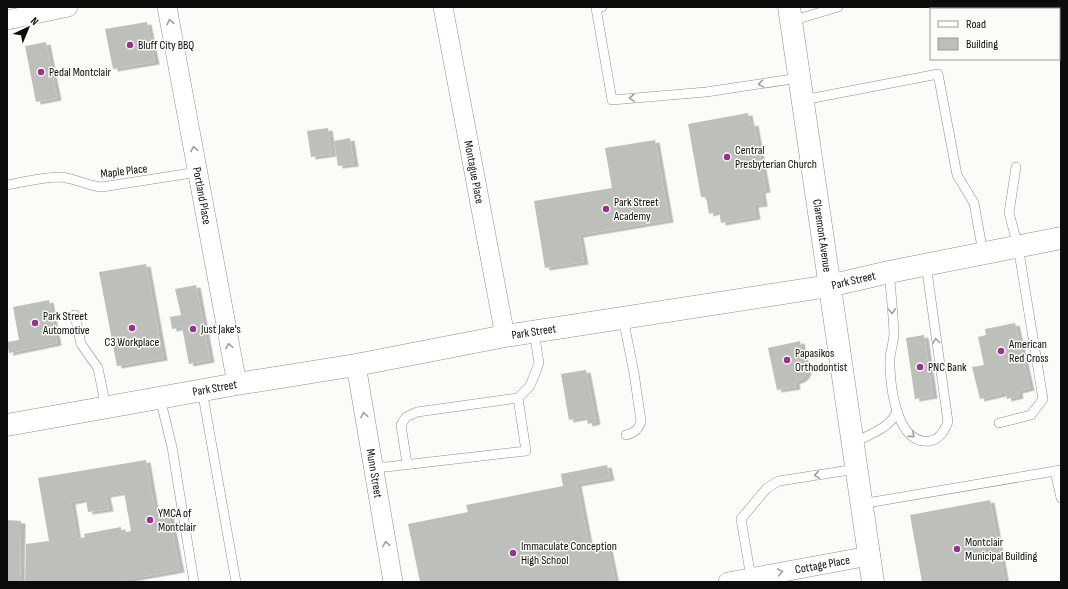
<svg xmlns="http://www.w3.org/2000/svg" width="1068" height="589" font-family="'Sofia Sans Condensed',sans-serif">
<defs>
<filter id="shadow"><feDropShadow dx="4.5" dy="2.5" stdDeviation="0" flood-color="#0004"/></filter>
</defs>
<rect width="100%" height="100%" fill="#f9fcf7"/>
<g fill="#bdbfbb" fill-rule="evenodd" filter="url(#shadow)">
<polygon points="147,22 155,62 113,69 105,29"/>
<polygon points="46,42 57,98 36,102 25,46"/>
<polygon points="748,113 750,124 754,123 766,190 761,191 763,204 754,205 756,217 721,223 719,211 709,214 706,197 701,197 688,124"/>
<polygon points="328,128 332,154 311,157 307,131"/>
<polygon points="350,138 354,164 338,166 334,141"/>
<polygon points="655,140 669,220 579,235 584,262 545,268 534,201 612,188 605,148"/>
<polygon points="146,264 163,358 117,366 99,272"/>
<polygon points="196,285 210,360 189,364 182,327 172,329 170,317 181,315 175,289"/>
<polygon points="49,300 57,343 9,353 7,342 19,340 13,307"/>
<polygon points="1015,323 1030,388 1018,391 1019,396 1007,399 1006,393 980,399 972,367 984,365 978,337 986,335 985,329"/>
<polygon points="924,335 933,396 915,399 906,338"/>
<polygon points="800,341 807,372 804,377 800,380 795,382 796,387 777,390 768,348"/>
<polygon points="586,370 596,422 588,424 586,417 569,420 561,374"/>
<path d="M146 460 155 512 168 509 180 570 113 582H25L26 544 49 541 38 478ZM124 492 131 531 122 533 121 527 84 534 85 537 77 539 71 502 86 499 88 512 109 509 106 495Z"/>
<polygon points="607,465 610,478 577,484 589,546 607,543 615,582 420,582 408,524 468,512 466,505 563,486 561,474"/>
<polygon points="990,500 1005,582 922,582 910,515"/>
<polygon points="7,520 21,521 20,582 7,582"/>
</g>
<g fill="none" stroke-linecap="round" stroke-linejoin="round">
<g stroke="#8e908c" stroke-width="10">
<g id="service">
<polyline points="602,7 596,8 612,100 706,92 799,78"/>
<polyline points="791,21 838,7"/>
<polyline points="803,100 938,74 957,175 974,203 983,253"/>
<path d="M7 185C22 182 45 177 60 177 75 178 87 186 102 187L198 172"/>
<path d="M889 272C891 292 893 312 894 333 894 341 891 349 890 357 889 380 895 446 930 441 940 439 944 431 948 422L926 264"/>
<polyline points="75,315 81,344 98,368 106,408"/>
<path d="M623 318 634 373 641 421C639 429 635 433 626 435"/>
<polyline points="202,390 236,582"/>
<polyline points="160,398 172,447 194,582"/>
<polyline points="999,423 1031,415 1043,399 1018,246 1009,213 1016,167"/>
<path d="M853 443C868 435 891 428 897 411"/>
<polyline points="407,464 401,425 406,417 417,412 518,398"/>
<polyline points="373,466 386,467 526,451 518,398 530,386 539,363 534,332"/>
<polyline points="1055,471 1061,498"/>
<polyline points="861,504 1061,470"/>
<polyline points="751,578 741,519 767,488 779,481 856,469"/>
</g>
</g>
<g stroke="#8e908c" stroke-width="20">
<g id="minor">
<path id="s1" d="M167 7 237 384"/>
<path id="s2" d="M443 7 505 336"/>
<polyline points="7,20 68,7"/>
<path id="s3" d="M356 365 393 582"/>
<path id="s4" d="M728 582 869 556"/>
</g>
</g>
<g stroke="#8e908c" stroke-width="23">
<g id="tertiary">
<path id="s5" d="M789 7 873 582"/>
<path id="s6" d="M7 425 237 384 356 365 505 336 829 286 889 272 1061 238"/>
</g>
</g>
<use href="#service" stroke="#fff" stroke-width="9"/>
<use href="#minor" stroke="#fff" stroke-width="19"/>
<use href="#tertiary" stroke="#fff" stroke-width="22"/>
</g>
<defs><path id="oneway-chevron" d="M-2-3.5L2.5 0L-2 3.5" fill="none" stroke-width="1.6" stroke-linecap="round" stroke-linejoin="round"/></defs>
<g stroke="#9d9e9d">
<use href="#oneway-chevron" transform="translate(170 22) rotate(-101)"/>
<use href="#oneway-chevron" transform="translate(761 84) rotate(171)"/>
<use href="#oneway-chevron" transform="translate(632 98) rotate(176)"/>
<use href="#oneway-chevron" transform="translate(194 149) rotate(-101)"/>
<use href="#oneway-chevron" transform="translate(892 311) rotate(86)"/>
<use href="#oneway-chevron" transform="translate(936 341) rotate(-98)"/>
<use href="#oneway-chevron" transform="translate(229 346) rotate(-100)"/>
<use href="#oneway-chevron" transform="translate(364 415) rotate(-100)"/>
<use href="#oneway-chevron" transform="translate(912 435) rotate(40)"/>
<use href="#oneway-chevron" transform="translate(817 475) rotate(171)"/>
<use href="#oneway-chevron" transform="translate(386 544) rotate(-100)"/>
<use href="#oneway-chevron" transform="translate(780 572) rotate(-10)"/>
</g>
<g fill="#9c3091" stroke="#f9fcf7" stroke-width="1.5">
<circle cx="130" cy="45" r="4"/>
<circle cx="41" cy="72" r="4"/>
<circle cx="727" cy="157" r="4"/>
<circle cx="606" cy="209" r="4"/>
<circle cx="35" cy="323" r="4"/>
<circle cx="132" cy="328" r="4"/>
<circle cx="193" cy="329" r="4"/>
<circle cx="1001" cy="351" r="4"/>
<circle cx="787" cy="360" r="4"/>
<circle cx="920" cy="367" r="4"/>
<circle cx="150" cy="520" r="4"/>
<circle cx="957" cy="549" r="4"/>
<circle cx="513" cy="553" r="4"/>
</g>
<g text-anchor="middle" stroke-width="3" stroke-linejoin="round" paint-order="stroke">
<g font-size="12" fill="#0b0c0b" stroke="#f9fcf7" text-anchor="start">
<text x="138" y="49">Bluff City BBQ</text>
<text x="49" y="76">Pedal Montclair</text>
<text x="735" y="154">Central<tspan x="735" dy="14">Presbyterian Church</tspan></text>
<text x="614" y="206">Park Street<tspan x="614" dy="14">Academy</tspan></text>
<text x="43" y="320">Park Street<tspan x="43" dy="14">Automotive</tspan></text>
<text x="201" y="333">Just Jake's</text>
<text x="132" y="346" text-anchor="middle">C3 Workplace</text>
<text x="1009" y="348">American<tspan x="1009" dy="14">Red Cross</tspan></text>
<text x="795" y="357">Papasikos<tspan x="795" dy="14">Orthodontist</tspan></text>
<text x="928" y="371">PNC Bank</text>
<text x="158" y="517">YMCA of<tspan x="158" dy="14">Montclair</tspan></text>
<text x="965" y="546">Montclair<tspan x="965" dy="14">Municipal Building</tspan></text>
<text x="521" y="550">Immaculate Conception<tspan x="521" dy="14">High School</tspan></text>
</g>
<g font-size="12" fill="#0b0c0b" stroke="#f9fcf7">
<text transform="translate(124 171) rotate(-7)" y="4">Maple Place</text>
<text dy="4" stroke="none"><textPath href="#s2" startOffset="168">Montague Place</textPath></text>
<text dy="4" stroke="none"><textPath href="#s1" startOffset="192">Portland Place</textPath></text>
<text dy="4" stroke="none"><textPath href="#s5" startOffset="231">Claremont Avenue</textPath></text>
<text dy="4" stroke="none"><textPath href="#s6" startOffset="859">Park Street</textPath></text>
<text dy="4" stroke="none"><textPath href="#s6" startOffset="535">Park Street</textPath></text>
<text dy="4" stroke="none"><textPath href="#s6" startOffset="211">Park Street</textPath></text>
<text dy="4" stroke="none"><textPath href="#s3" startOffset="110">Munn Street</textPath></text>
<text dy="4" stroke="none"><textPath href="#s4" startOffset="96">Cottage Place</textPath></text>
</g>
</g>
<rect width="1068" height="589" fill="none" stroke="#0b0c0b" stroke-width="16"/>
<rect x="930" y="8" width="130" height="52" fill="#f9fcf7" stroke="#9a9c99"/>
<rect x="938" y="21" width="20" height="6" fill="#ffffff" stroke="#9a9c99"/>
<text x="966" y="28" font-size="12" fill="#0b0c0b">Road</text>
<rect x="938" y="38" width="20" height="12" fill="#bdbfbb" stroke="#9a9c99"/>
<text x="966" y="48" font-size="12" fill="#0b0c0b">Building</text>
<g transform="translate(28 28) rotate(44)" stroke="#f9fcf7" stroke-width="3" paint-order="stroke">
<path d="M0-3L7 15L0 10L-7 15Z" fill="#0b0c0b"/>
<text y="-6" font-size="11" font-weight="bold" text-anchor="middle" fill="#0b0c0b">N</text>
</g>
</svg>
